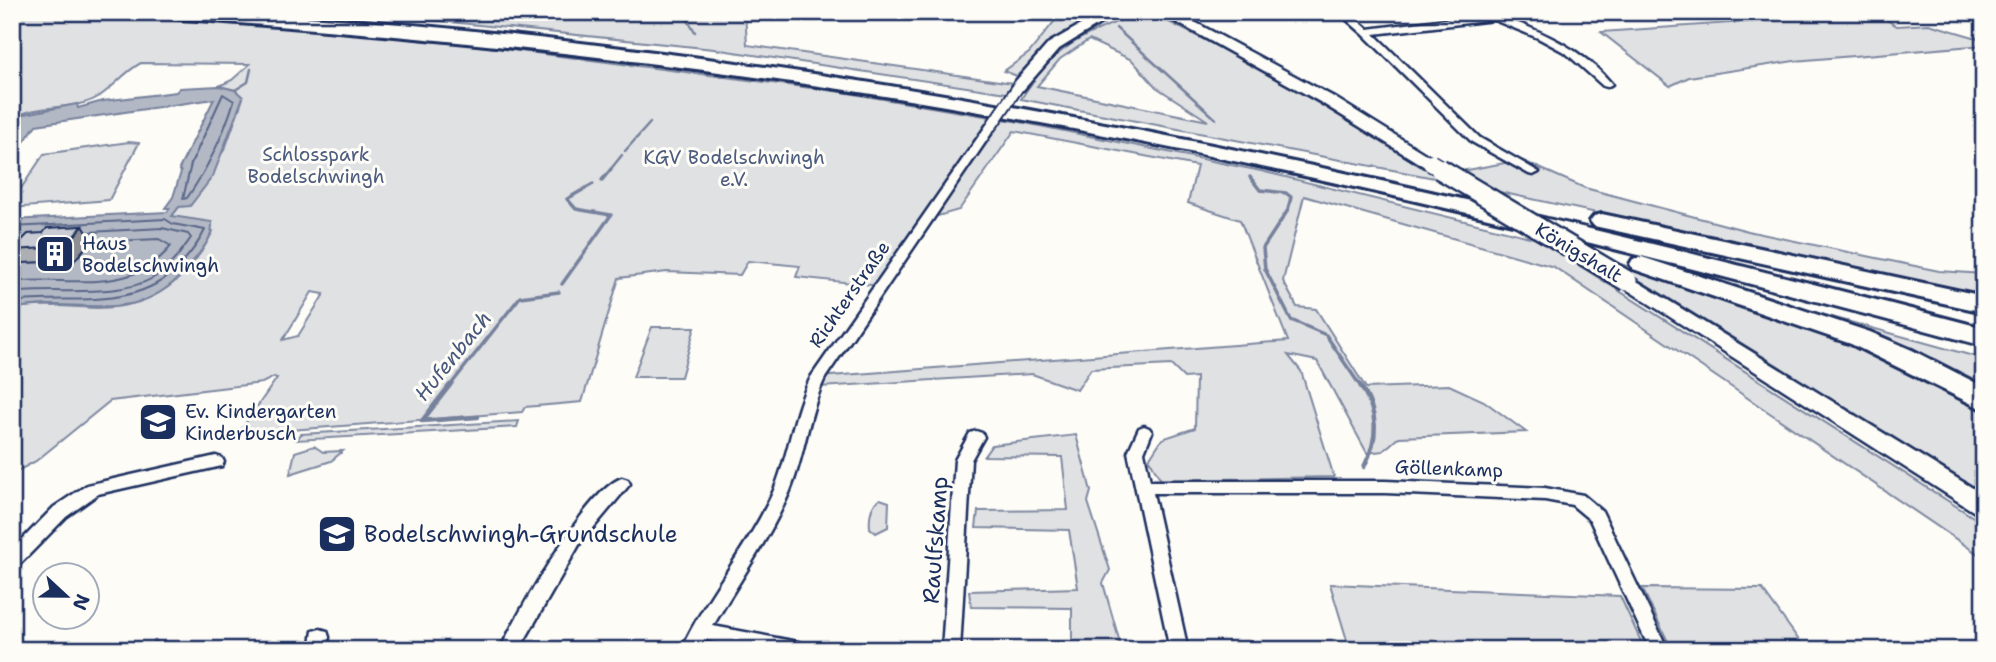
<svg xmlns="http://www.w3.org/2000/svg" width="1996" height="662" font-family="'Shantell Sans',sans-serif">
<rect width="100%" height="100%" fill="#fdfcf7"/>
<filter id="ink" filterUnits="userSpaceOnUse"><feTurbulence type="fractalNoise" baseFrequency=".0143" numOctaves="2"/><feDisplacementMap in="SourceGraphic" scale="14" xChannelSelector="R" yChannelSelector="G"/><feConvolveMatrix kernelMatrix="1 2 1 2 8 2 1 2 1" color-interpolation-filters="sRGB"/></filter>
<g filter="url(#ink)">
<g fill="#e0e1e3" stroke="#7e88a0" stroke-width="2" fill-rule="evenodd">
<polygon points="352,12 745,12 747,45 1013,83 1006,93 714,49"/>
<polygon points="1040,12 1104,12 1051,42 1017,76 1004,71 1029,53 1057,18"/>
<polygon points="1875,13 1897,26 1929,24 1984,40 1984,45 1794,61 1689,77 1670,86 1601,32"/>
<path d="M12 14 205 20 410 37 842 92 1020 122 1261 171 1538 239 1984 524V558L1554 267 1304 196 1283 281 1297 307 1316 309 1366 388 1449 385 1484 401 1526 432 1399 437 1383 451 1367 453 1317 361 1288 355 1301 371 1334 477 1161 480 1149 459 1162 439 1195 428 1196 377 1184 378 1171 365 1091 369 1077 390 1032 374 820 387 818 377 1288 341 1240 220 1188 203 1197 166 1014 131 959 210 927 219 880 286 796 277 800 266 748 261 740 275 667 272 619 278 582 402 525 407 522 412 238 434 277 378 274 377 262 383 110 401 36 461 12 474V309C41 303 69 307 98 308 154 308 189 279 213 231L172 216 225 149 243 98 235 90 219 86 232 80 250 64 141 63C124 72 114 87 98 97 76 111 35 103 12 119ZM312 292 324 294 298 336 283 340Z"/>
<path d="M1136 14 1155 15 1243 59 1450 181 1021 99C1055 45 1080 37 1136 14ZM1089 40 1132 60 1156 87 1208 121 1037 86 1060 59Z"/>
<polygon points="129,142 139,143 109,200 12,208 12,202 44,154"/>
<polygon points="1521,160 1585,188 1752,232 1939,271 1984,274 1984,297 1495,191 1461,171"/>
<polygon points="1605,259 1810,325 1918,370 1984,409 1984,493"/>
<polygon points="1731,289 1984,359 1984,396"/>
<polygon points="652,327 695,327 681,377 633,377"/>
<polygon points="519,421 517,427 297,440 301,434"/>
<polygon points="1076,435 1091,491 1088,502 1110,570 1103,583 1122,650 1048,650 1048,643 1072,643 1072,608 971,607 969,591 1078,588 1069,530 976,528 978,511 1068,510 1062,457 984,456 992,445"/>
<polygon points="314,446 323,452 343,451 331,461 290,474 295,452"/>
<path d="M880 499 889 502 888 527 876 533 870 528C869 517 870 505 880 499Z"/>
<polygon points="1330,584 1620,596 1645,650 1350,650"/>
<polygon points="1642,588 1762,589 1806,650 1672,650"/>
</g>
<path fill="#b3b8c5" stroke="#76819c" stroke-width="2" d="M219 86 235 90 243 97 213 176 190 206 179 207 172 216 212 222C213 238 203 248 194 260 138 334 86 293 12 309V220L167 212 170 208H165L173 197 181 172 179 169 214 99 36 125 12 159V120L25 114 77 104 78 108 103 101 176 92 180 88Z"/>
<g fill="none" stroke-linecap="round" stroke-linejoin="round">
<g stroke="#586687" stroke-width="2">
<path d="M223 94 234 101C223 136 208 168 187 198L183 199 191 164Z"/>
<path d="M12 227 165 219 173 224 205 230C199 243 190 254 180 265 136 313 70 294 12 302"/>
<path d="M12 282C70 275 129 298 171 246L159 239 92 242"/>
<path d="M12 293C55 287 116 299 153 278 170 268 180 253 191 238L188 234 162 228 89 232"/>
</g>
<g stroke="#76819c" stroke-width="2.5">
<polyline points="687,12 686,17 695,32"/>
<polyline points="1116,28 1216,119"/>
<polyline points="235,90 248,82 251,69"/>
<polyline points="625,151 650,123"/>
<polyline points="610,170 622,155"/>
</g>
<g stroke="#76819c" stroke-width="3.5">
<polyline points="1250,177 1260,190 1286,193 1291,197 1288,210 1263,248 1265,269 1291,320 1326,335 1361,387"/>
<polyline points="602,180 611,169"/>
<polyline points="562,284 611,215 576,209 567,199 593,184"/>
<polyline points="449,387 520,297 559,292"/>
</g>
<g stroke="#76819c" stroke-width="4.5">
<polyline points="450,385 422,421 478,417"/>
<path d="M1360 385C1379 413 1379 438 1364 467"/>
<polyline points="155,641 158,650"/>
</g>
<g stroke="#1b2f5e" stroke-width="5">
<g id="minor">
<path d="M1338 12H1348L1368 29 1500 12V16C1541 31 1583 49 1612 84L1607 87 1603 86 1566 53 1538 38 1494 20 1374 34 1480 138 1539 172 1533 175 1529 174 1472 142 1363 34Z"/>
<path d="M992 122 997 125 825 378C808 414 805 454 790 491 770 538 739 581 713 626L798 642 805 644 807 650H755L705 640 700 650H681C707 594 749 547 774 490 789 454 793 413 811 377L988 123Z"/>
<polygon points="1144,426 1149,428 1152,432 1144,452 1150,481 1385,481 1545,488 1583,495 1602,511 1668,650 1650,650 1590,520 1572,505 1545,500 1385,493 1153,493 1188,650 1170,650 1128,452 1139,428"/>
<polygon points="976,431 982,433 984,437 971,460 960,650 942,650 955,460 970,433"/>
<polygon points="216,456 222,458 224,462 222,466 98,494 66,517 18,566 12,568 12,550 54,507 87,485"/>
<path d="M622 478 628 480 630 484 579 545 519 650H500C517 614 587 489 622 478Z"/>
<polygon points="320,629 327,631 329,637 328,650 310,650 313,631"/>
</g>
</g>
<g stroke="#1b2f5e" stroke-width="5">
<polygon id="tertiary" points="1103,12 1119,12 1059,49 1023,90 1013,90 1013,84 1049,43"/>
</g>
<g stroke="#1b2f5e" stroke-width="5">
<g id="secondary">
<polygon points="1158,12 1176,12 1332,96 1440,163 1431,168 1425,167 1320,102"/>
<polygon points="1627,275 1984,495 1984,518 1620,285 1617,281"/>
</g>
</g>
<g stroke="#1b2f5e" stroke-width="6">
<g id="motorway">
<path d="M146 12C321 12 497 32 670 54 1115 111 1551 215 1984 328V346C1641 253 1296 165 945 106 683 62 420 35 155 17Z"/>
<polygon points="1602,214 1984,296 1984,312 1594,226 1590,221 1594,216"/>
<polygon points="1642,257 1870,332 1912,350 1984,387 1984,410 1851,344 1633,269 1630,264 1633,259"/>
</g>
</g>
<use href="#minor" fill="#fdfcf7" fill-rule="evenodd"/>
<use href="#tertiary" fill="#fdfcf7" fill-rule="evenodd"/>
<use href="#secondary" fill="#fdfcf7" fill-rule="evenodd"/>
<use href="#motorway" fill="#fdfcf7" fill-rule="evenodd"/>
<g stroke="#1b2f5e" stroke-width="14" stroke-linecap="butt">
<polyline id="minor-bridge" points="992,125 1018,87"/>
</g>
<g stroke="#1b2f5e" stroke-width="19" stroke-linecap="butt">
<polyline id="secondary-bridge-far1" points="1431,163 1443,170"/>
</g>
<g stroke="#1b2f5e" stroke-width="24" stroke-linecap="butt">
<polyline id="secondary-bridge" points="1440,169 1627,281"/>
</g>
<use href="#minor-bridge" stroke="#fdfcf7" stroke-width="10"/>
<use href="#secondary-bridge-far1" stroke="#fdfcf7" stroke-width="16"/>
<use href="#secondary-bridge" stroke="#fdfcf7" stroke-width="19"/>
</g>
<polygon fill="#adafb5" stroke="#1b2f5e" stroke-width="2" points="92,240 74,261 22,263 12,250 12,249"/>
<polygon fill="#8d8f94" stroke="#1b2f5e" stroke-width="2" points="83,226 92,240 74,261 64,247"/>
<polygon fill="#c9ccd3" stroke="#1b2f5e" stroke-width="2" points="83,226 64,247 12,250 28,234 43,233 47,228"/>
</g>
<defs>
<g id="building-square" transform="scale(2.0125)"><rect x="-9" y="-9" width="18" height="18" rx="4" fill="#1b2f5e" stroke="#fdfcf7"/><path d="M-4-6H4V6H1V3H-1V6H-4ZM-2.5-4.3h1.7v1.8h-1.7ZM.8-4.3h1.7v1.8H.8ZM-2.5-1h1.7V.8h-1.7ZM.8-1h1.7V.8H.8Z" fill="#fff"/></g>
<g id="school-square" transform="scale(2.0125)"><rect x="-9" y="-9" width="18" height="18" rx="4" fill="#1b2f5e" stroke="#fdfcf7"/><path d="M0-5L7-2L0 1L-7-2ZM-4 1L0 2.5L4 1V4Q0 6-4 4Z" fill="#fff"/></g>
</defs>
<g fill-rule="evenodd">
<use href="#building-square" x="55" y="254"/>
<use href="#school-square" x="158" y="422"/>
<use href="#school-square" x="337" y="534"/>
</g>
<g text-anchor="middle" stroke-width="6" stroke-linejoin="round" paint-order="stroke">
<g font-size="19" fill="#4c5c7f" stroke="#fdfcf7">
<text x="316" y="161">Schlosspark<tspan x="316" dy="22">Bodelschwingh</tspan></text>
<text x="734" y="164">KGV Bodelschwingh<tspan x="734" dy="22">e.V.</tspan></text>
</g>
<g font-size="19" fill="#1b2f5e" stroke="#fdfcf7" text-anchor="start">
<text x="82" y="250">Haus<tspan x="82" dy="22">Bodelschwingh</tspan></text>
<text x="185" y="418">Ev. Kindergarten<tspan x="185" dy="22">Kinderbusch</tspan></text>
</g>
<g font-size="19" fill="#1b2f5e" stroke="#fdfcf7">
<text transform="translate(1579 252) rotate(31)" y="7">Königshalt</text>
<text transform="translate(849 294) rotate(-55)" y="7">Richterstraße</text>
<text transform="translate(1449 468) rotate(2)" y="7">Göllenkamp</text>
</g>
<g font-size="21" font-style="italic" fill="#49587d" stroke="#fdfcf7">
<text transform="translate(453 356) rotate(-51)" y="7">Hufenbach</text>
</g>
<g font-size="23" fill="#1b2f5e" stroke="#fdfcf7" text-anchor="start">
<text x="364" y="542">Bodelschwingh-Grundschule</text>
</g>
<g font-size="23" fill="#1b2f5e" stroke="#fdfcf7">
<text transform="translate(935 540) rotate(-86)" y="8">Raulfskamp</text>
</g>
</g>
<rect width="1996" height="662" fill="none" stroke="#fdfcf7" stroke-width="42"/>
<rect x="21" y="21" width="1954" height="620" fill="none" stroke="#1b2f5e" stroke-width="2.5" filter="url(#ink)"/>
<g transform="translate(66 596) rotate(112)"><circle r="33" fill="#fdfcf7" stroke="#a3aaba" stroke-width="2"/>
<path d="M0-5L12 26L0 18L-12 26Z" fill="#1b2f5e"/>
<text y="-10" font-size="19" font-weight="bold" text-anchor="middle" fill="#1b2f5e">N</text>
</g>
</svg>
